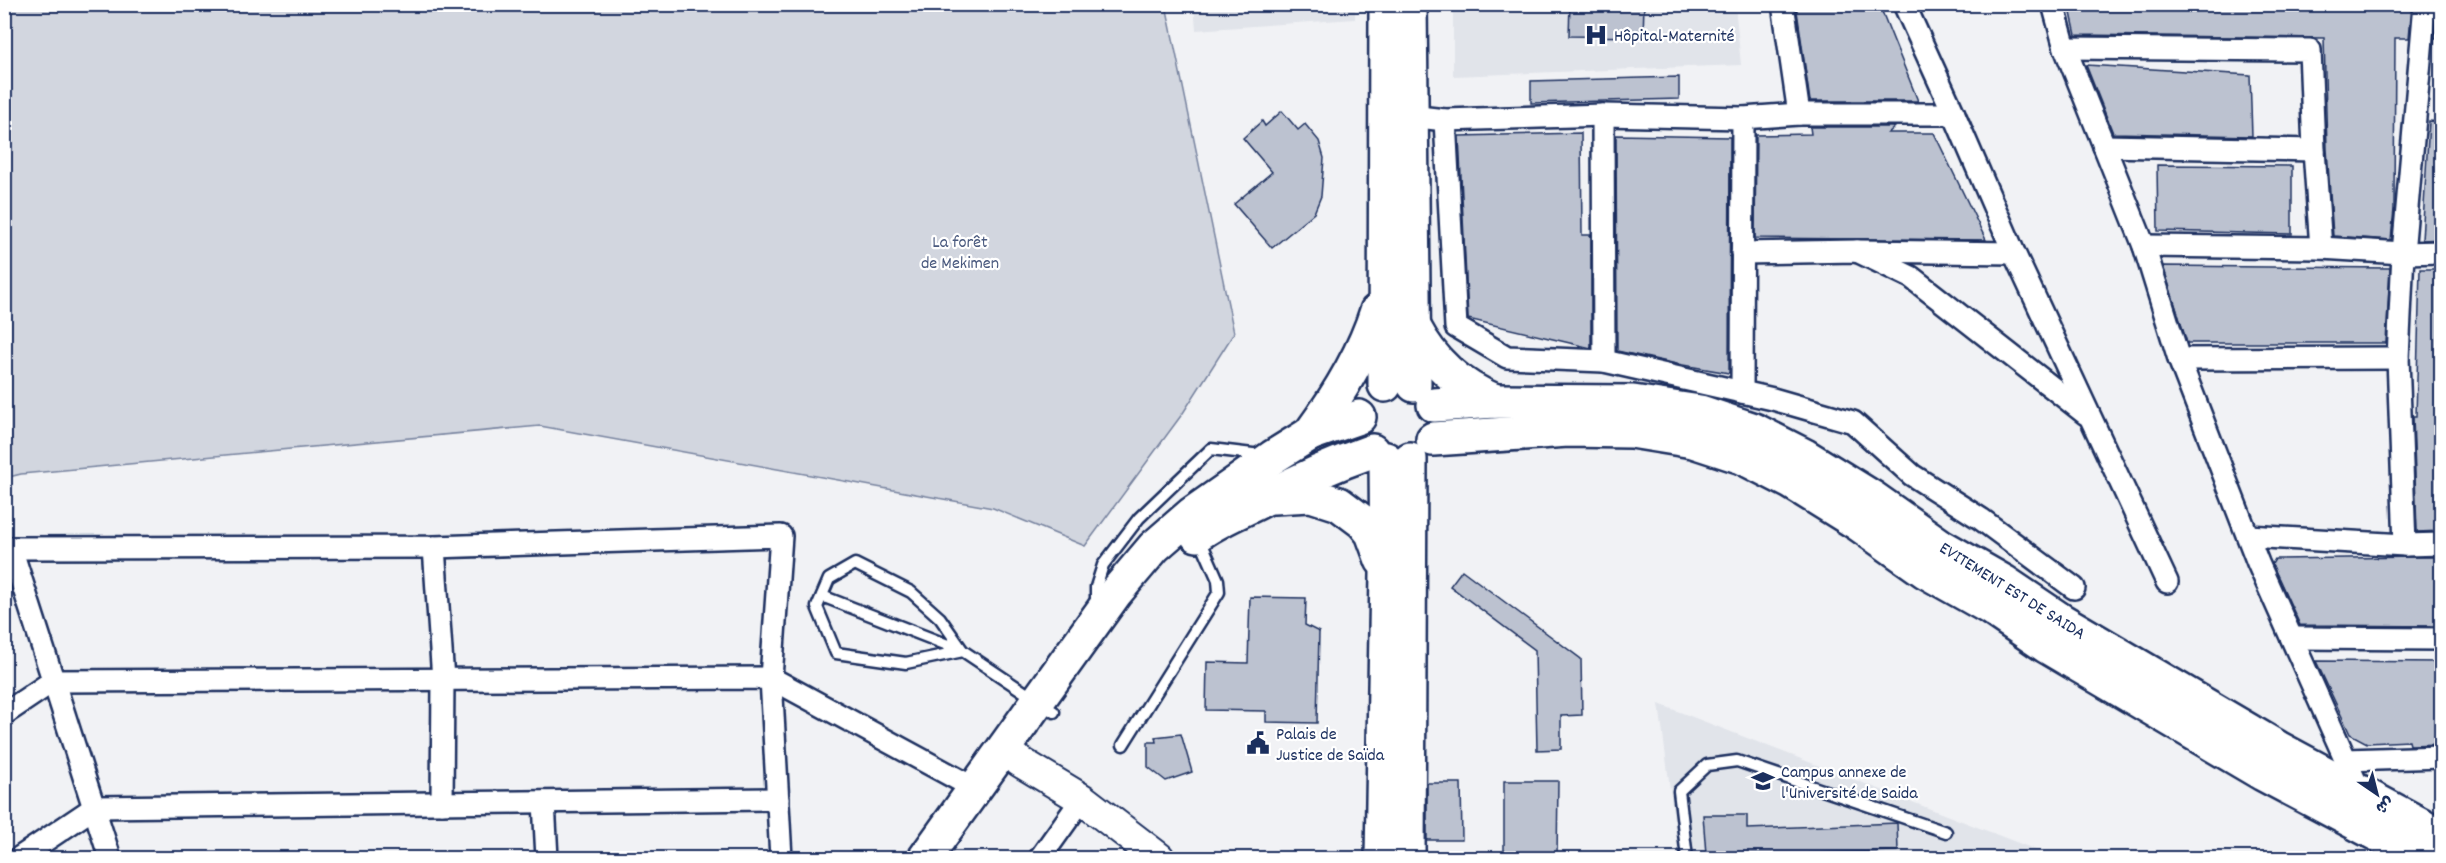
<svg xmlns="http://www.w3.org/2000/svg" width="2446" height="863" font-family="Dekko,'Playpen Sans Arabic',sans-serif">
<rect width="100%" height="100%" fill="#f1f2f5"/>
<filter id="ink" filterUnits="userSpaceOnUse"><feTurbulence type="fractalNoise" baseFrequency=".0167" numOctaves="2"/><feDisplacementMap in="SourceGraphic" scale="12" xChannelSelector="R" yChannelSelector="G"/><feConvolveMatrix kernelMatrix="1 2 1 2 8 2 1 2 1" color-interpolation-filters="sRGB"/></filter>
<g filter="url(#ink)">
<g fill="#e1e4ea">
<polygon points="1194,5 1355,5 1355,19 1196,30"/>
<polygon points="1453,5 1735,5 1741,65 1453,76"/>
<polygon points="1659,704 2057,858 1679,858"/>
</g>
<polygon fill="#d2d6df" stroke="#76829e" stroke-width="1.5" points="4,5 1166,5 1234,333 1183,413 1085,546 993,508 540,426 21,474 5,478"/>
<g fill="#bcc2d0" stroke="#1b2f5e" stroke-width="1.5">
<polygon points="1570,4 1644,4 1643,37 1569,36"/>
<polygon points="1796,4 1879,4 1918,101 1810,101"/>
<polygon points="2069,4 2412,4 2409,38 2395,38 2394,209 2391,240 2333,236 2327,149 2324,38 2076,35"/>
<polygon points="2438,4 2442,4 2442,38 2435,38"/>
<polygon points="2086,65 2250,75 2252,136 2113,133"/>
<polygon points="1679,77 1679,99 1531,103 1531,81"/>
<polygon points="1282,111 1298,130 1305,124 1319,141 1324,158 1321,196 1314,213 1272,248 1234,204 1272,172 1243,138 1262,121 1265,126"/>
<polygon points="2429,121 2442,122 2442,239 2422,240"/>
<polygon points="1810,127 1895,127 1888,133 1934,133 1986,240 1755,238 1756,135 1811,134"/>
<polygon points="1581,133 1582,235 1591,235 1591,348 1468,319 1459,136"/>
<polygon points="1616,135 1730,137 1729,373 1677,364 1617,351"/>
<polygon points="2157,165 2292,166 2292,234 2158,231"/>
<polygon points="2163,266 2390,268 2386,343 2187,343"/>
<polygon points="2420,269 2442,269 2442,531 2417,532 2413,417 2416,417"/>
<polygon points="2417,557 2442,557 2442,626 2300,625 2272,564 2275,559"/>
<polygon points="1462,570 1581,659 1582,715 1561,716 1561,749 1537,750 1535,650 1450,586"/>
<polygon points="1250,597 1306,598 1305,625 1319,632 1317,723 1266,722 1266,711 1206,710 1207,662 1248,663"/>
<polygon points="2316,661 2442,662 2442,744 2410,745 2409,741 2367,743 2350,734"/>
<polygon points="1181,734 1192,772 1166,781 1148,767 1148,742 1156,742 1155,737"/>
<polygon points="1504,781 1558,781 1557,858 1504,858"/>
<polygon points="1427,783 1461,783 1462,840 1427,840"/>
<polygon points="1703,815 1747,815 1747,829 1897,823 1898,851 1809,853 1809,858 1781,858 1781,854 1706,854"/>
</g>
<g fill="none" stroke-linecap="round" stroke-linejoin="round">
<g stroke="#1b2f5e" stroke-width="15">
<g id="lane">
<polyline points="822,596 963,651"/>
<polyline points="1096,606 1096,587 1103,565 1139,518 1211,449 1261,455"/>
<polyline points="963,651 906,663 836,653 817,607 829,579 855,564 911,592 940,618 963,651 1054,712"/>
<polyline points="1123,745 1219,592 1218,580 1199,537"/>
<polyline points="1687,858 1679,791 1707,765 1737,761 1946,832"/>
</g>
</g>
<g stroke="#1b2f5e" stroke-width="26">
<g id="street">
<polyline points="1783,4 1799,114"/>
<polyline points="1904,4 1954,114 2014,253 2167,582"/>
<polyline points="2053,4 2065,48 2144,246 2179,359 2258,563 2361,794"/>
<polyline points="2065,48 2310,50 2314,150 2321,248"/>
<polyline points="1401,115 1445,120 1603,115 1743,118 1799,114 1954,114"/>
<polyline points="1603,115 1604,361"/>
<polyline points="1445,120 1456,327 1507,357 1604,361 1773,399 1853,422 1912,475 1981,519 2074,588"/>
<polyline points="2104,146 2314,150"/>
<polyline points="2144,246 2321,248 2403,253 2442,252"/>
<polyline points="1857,251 1911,277 2086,414"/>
<polyline points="1742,253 1857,251 2014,253"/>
<polyline points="2179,359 2398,358"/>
<polyline points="1742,392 1743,118"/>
<polyline points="2248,536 2405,545 2442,544"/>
<polyline points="2405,545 2398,358 2403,253 2425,4"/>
<polyline points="434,547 443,680 442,803"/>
<polyline points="11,548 110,858"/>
<polyline points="4,553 11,548 434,547 781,536 771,678 781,858"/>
<polyline points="2292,638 2442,639"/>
<polyline points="4,714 53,681 771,678 974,788"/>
<polyline points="2346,760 2442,757"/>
<polyline points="544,802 547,858"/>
<polyline points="19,858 95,807 778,799"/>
<polyline points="1040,858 1082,799"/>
</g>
</g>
<g stroke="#1b2f5e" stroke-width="34">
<polyline id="secondary" points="1019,761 1082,799 1159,858"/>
</g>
<g stroke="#1b2f5e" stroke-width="38">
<g id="primary">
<polyline points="1410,4 1414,385"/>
<path d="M1414 327C1433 363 1458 385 1495 401"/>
<polyline points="1385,385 1386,4"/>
<polyline points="1434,405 1495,401 1633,402 1700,412 1754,430 1805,456 1873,498 1941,546 2004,582 2062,621 2278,748 2442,836"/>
<path d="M1310 434C1338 396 1363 356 1377 311"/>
<polyline points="1433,439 1568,430 1631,431 1693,441 1742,457 1791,482 1857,523 1925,571 1989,607 2046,646 2263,774 2422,858"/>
<polyline points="1273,497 1311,495 1339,504 1363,522 1372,533 1382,560"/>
<path d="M1197 535C1218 519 1242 511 1266 498 1300 479 1335 464 1372 451"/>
<polyline points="925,858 1116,592 1154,547 1192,514 1273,457 1310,434 1359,417"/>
<polyline points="1382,858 1387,574 1386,459"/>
<polyline points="1408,858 1410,459"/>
</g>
</g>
<use href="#lane" stroke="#fff" stroke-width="10"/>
<use href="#street" stroke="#fff" stroke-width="21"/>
<use href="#secondary" stroke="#fff" stroke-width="30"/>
<use href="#primary" stroke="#fff" stroke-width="33"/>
</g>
</g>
<defs>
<g id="hospital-bare" transform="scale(1.8)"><path d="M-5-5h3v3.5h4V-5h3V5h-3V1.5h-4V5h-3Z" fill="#1b2f5e" stroke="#fff" stroke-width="2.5" paint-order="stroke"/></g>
<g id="civic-bare" transform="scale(1.8)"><path d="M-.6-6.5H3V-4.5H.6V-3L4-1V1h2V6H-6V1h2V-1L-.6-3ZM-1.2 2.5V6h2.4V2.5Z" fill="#1b2f5e" stroke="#fff" stroke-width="2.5" paint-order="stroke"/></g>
<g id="university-bare" transform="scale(1.8)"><path d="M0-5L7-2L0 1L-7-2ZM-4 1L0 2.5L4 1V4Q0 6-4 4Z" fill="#1b2f5e" stroke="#fff" stroke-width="2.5" paint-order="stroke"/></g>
</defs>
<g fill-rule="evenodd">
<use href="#hospital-bare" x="1596" y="35"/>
<use href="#civic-bare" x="1258" y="743"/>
<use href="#university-bare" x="1763" y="781"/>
</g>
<g text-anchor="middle" stroke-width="4.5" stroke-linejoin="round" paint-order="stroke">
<g font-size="18" fill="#1b2f5e" stroke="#fff" text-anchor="start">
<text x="1614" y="41">Hôpital-Maternité</text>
<text x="1276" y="739">Palais de<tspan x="1276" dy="21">Justice de Saïda</tspan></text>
<text x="1781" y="777">Campus annexe de<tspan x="1781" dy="21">l'Université de Saida</tspan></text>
</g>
<g font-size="18" fill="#49597e" stroke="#fff">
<text x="960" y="247">La forêt<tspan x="960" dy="21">de Mekimen</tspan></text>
</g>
<g font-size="18" fill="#1b2f5e" stroke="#fff">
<text transform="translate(2013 590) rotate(32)" y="6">EVITEMENT EST DE SAIDA</text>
</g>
</g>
<rect width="2446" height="863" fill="none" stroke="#fff" stroke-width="24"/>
<rect x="12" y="12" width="2422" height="839" fill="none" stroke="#1b2f5e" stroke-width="2" filter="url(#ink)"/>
<g transform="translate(2377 794) rotate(145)" stroke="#ffffff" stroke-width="4.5" paint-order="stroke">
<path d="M0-4.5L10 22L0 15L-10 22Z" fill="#1b2f5e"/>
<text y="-9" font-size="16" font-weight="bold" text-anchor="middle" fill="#1b2f5e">ش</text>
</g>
</svg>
